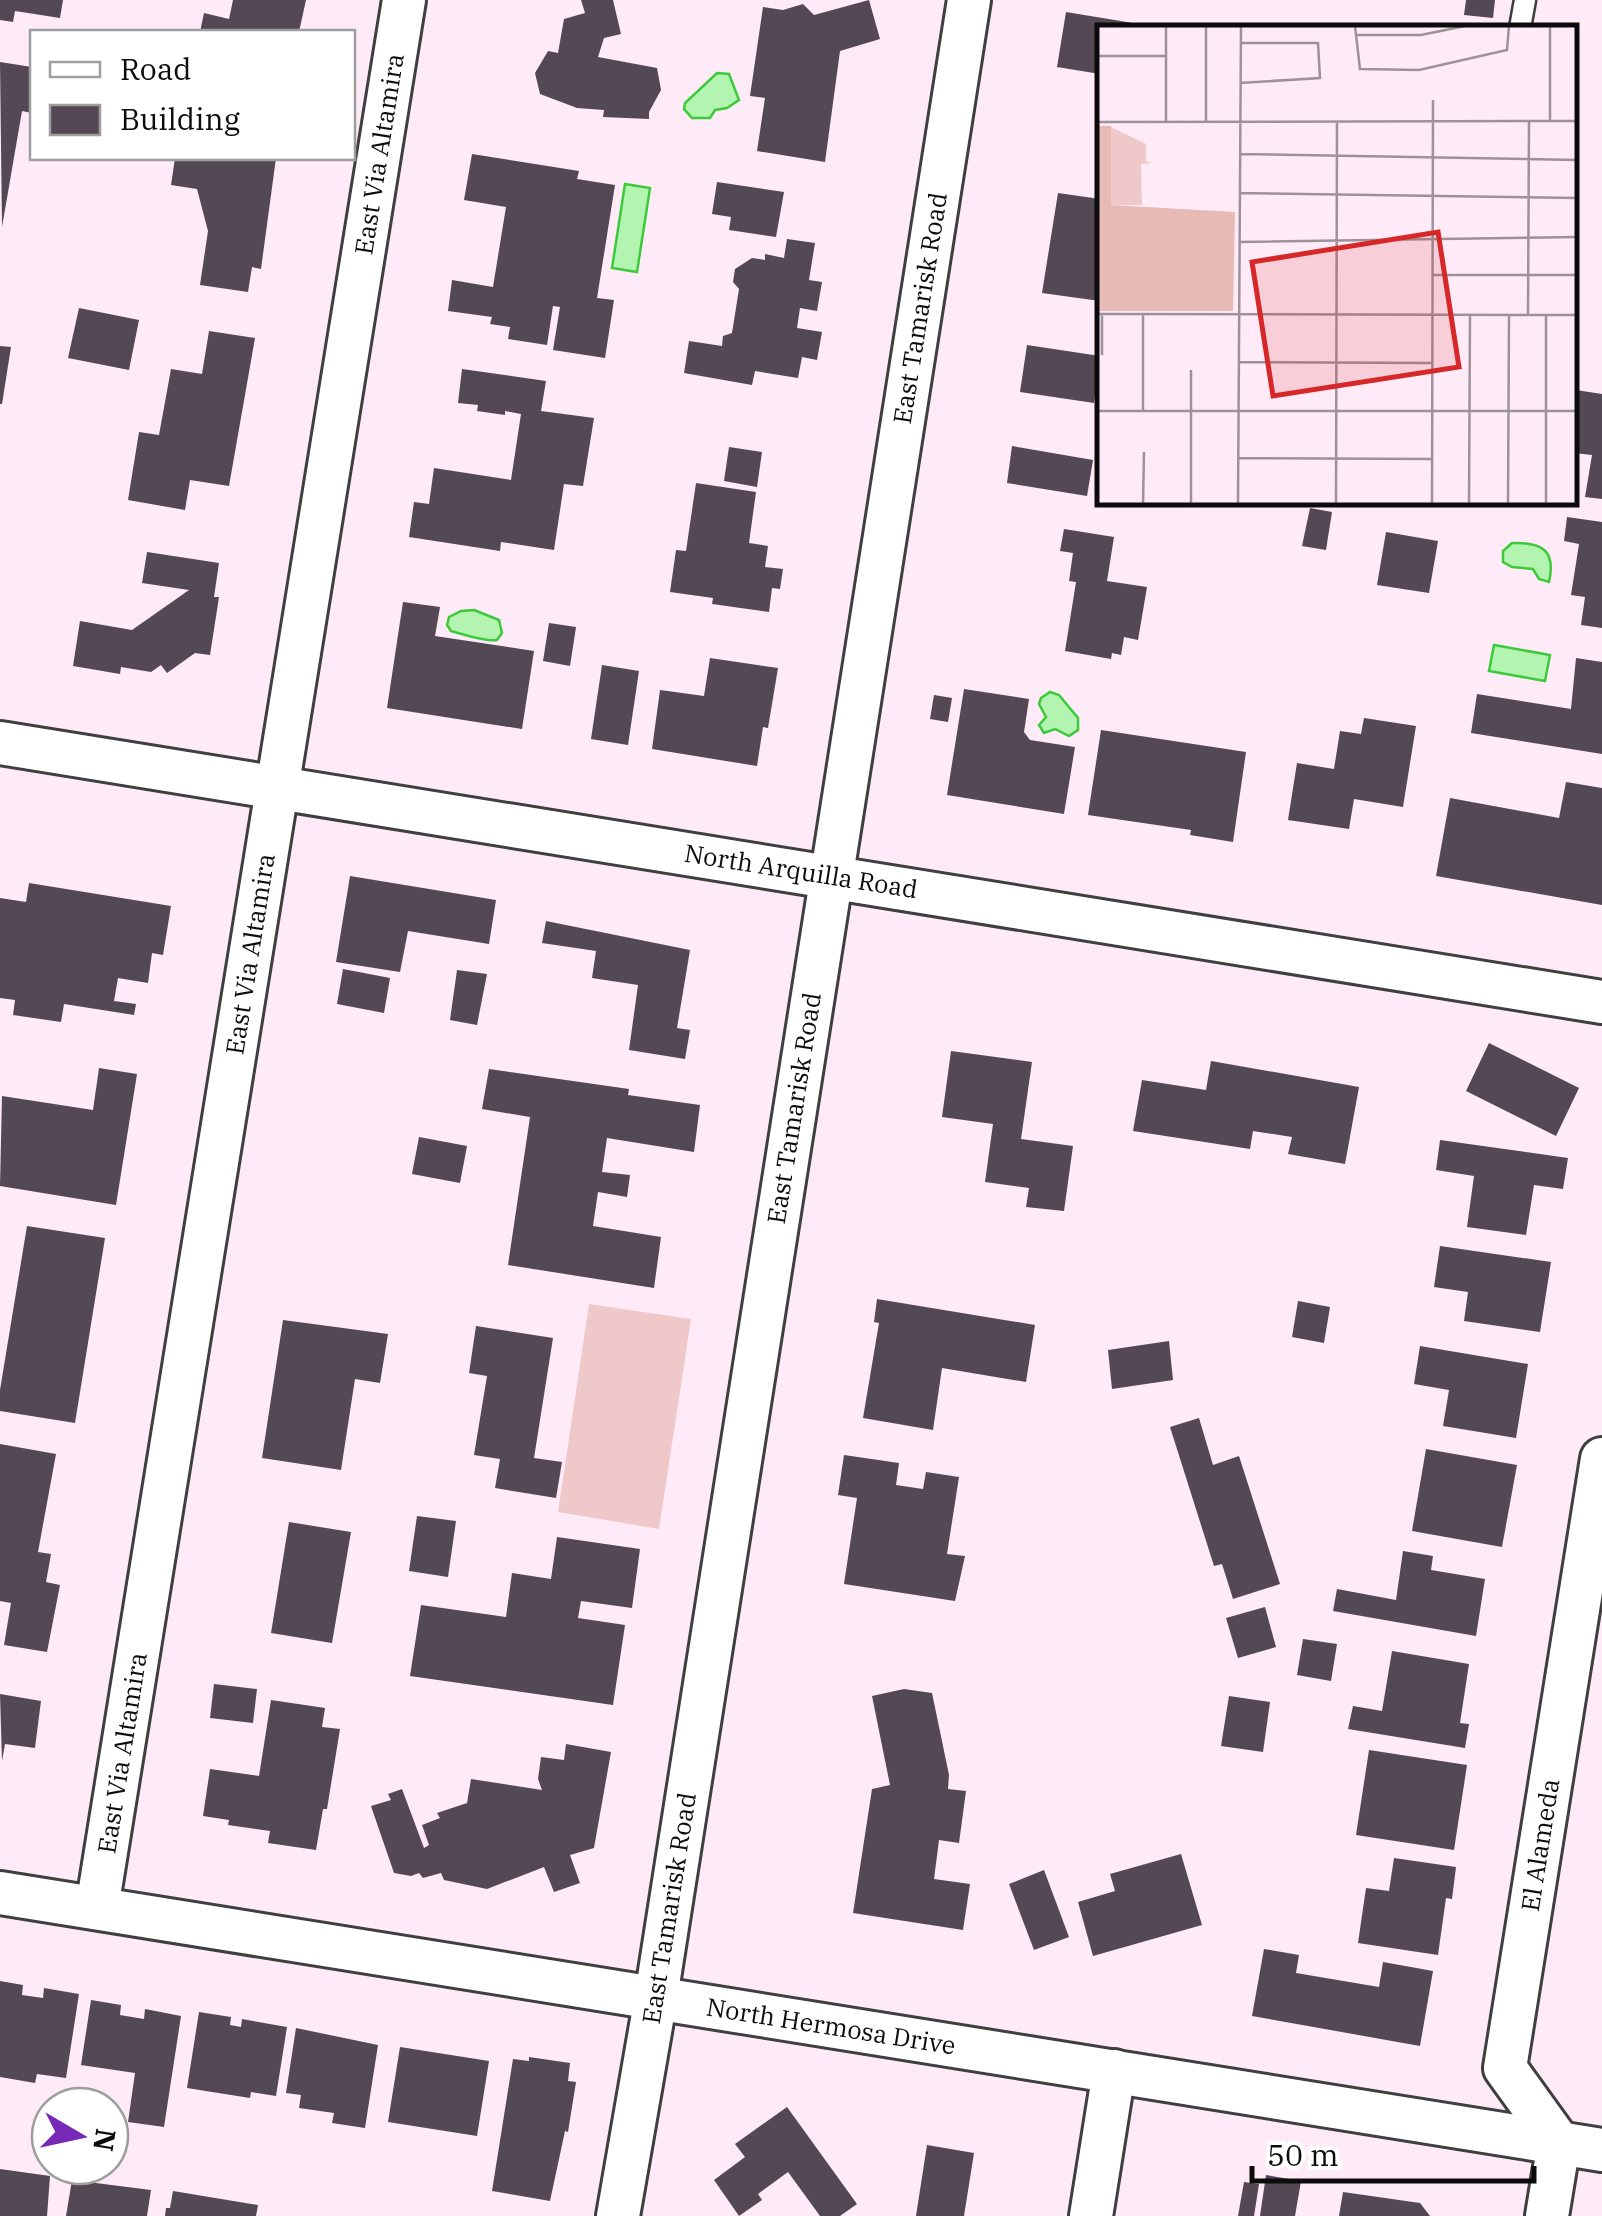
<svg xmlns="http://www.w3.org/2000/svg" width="1602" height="2216" font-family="'IBM Plex Serif',serif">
<rect width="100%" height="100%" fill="#feebf7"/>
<polygon fill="#efc8ca" points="589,1304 691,1319 659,1529 558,1512"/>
<g fill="#b3f4b1" stroke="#3cc93a" stroke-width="2.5">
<polygon points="717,73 729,74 739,100 727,108 715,110 710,118 692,118 684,109 685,103"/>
<polygon points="625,184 650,188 637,272 612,268"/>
<path d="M1512 543C1543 542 1556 551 1549 582L1539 579 1533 569 1512 567 1503 562V551Z"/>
<path d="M474 610 499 620 502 633 497 640C489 642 461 634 451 631L447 625 449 617 461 611Z"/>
<polygon points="1494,645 1550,655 1545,681 1489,671"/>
<polygon points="1050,692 1059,695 1078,718 1078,730 1069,736 1055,729 1044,733 1039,725 1046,717 1039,704 1041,698"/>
</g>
<g fill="#544854">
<polygon points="0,0 63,0 60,18 15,11 13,22 0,20"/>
<polygon points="233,0 306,0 299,32 200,32 204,13 229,19"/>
<polygon points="581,0 613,0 621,34 604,38 598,57 657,68 661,90 649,112 649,119 603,117 604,110 577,108 540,94 535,73 548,51 558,53 564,19 585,13"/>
<polygon points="869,0 880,39 840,51 825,162 757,151 765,98 750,96 763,7 783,10 803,4 814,15"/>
<polygon points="1466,0 1495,0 1493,18 1464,15"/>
<polygon points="1066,12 1145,25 1145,28 1100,28 1100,74 1057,67"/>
<polygon points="0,62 32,67 32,113 22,111 2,227"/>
<polygon points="472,154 579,171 577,179 615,185 597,298 614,300 605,358 553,350 560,307 553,306 547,345 508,339 510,327 490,324 492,317 448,311 452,280 493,287 506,207 464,200"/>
<polygon points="175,158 276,158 261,269 252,267 248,292 200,285 208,231 197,189 171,185"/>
<polygon points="717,182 784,192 776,237 729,230 731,217 712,214"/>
<polygon points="1058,193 1100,199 1100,301 1042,293"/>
<polygon points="787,239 815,243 809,280 822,282 817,311 800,308 797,328 822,332 817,360 802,357 798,378 755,371 752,385 684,373 689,341 722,346 723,336 732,333 739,289 733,282 735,269 752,258 765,260 765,254 784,258"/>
<polygon points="79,308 139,320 129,370 68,358"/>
<polygon points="209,331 255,338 229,486 190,480 185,510 128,500 139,432 159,435 171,369 202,374"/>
<polygon points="1027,345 1100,356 1094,403 1020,392"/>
<polygon points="0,346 11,347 2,404 0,404"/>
<polygon points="462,369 546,381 541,411 594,418 583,486 564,484 554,550 501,542 500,551 409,537 414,502 429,504 434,468 511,480 521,414 505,411 505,415 477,411 478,405 458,403"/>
<polygon points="1576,390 1602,394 1602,499 1585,497 1592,455 1574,453 1579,412 1574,409"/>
<polygon points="1012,446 1093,460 1087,496 1007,483"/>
<polygon points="729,447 762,452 757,487 724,481"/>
<polygon points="696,483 756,492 749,543 768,546 765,567 783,569 780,589 772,588 769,612 712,604 713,598 670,592 676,550 686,551"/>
<polygon points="1310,508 1332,512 1326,550 1302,546"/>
<polygon points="1567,517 1602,522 1602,628 1581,625 1585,597 1571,595 1579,544 1564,541"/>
<polygon points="1064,529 1114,537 1107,581 1147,587 1138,640 1124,637 1121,655 1112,653 1111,659 1065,651 1076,582 1069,581 1073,553 1060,551"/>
<polygon points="1386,532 1438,541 1429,593 1377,585"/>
<polygon points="147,552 219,563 214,597 219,597 210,655 195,653 167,673 161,665 151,672 121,667 120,674 73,666 80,621 132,630 189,590 142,583"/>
<polygon points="403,602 440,607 435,636 534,651 522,729 387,708"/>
<polygon points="549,623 576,627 570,666 543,661"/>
<polygon points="710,658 778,668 768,728 763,727 757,766 652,749 660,690 704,696"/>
<polygon points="1576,658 1602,662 1602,754 1471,733 1477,694 1571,709"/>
<polygon points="602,665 639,671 628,745 591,739"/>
<polygon points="964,689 1029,699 1024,732 1030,740 1075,747 1064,814 947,795"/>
<polygon points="934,695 952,698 948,722 930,719"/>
<polygon points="1364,718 1416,726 1403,807 1354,799 1349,829 1288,820 1297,763 1334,769 1340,731 1361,734"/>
<polygon points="1101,730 1246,752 1233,842 1190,835 1191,830 1088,815"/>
<polygon points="1566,782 1602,788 1602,905 1436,876 1450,798 1559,818"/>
<polygon points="350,876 496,900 489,944 408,931 400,972 336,962"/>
<polygon points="29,883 171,906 163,955 152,953 148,983 118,978 114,1001 136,1004 134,1015 64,1004 61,1022 13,1015 15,1000 0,998 0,898 26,902"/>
<polygon points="546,921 690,950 677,1028 690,1030 685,1059 629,1050 638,985 592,978 596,951 542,943"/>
<polygon points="343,969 390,978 384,1013 337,1004"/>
<polygon points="457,970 487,974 477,1025 450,1020"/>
<polygon points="1489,1043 1579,1088 1556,1136 1466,1091"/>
<polygon points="951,1051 1032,1062 1021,1139 1073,1146 1064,1211 1026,1207 1029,1188 985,1182 993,1124 942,1117"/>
<polygon points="1211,1061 1359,1087 1345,1164 1288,1154 1292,1137 1253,1131 1250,1149 1133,1131 1142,1080 1206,1090"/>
<polygon points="99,1068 137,1074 116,1205 0,1186 2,1096 93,1110"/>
<polygon points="489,1069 629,1089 628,1095 700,1105 694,1152 607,1138 602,1172 630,1175 627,1197 598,1192 593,1226 661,1237 654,1288 508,1265 530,1117 482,1109"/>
<polygon points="419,1137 467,1146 460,1183 412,1174"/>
<polygon points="1440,1140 1568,1158 1563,1189 1534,1185 1526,1235 1467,1227 1474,1176 1436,1170"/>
<polygon points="27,1226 105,1238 75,1423 0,1411 0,1390"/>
<polygon points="1440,1246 1551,1262 1540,1332 1464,1321 1468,1292 1434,1287"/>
<polygon points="877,1299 1035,1325 1026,1382 942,1368 933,1430 863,1418 879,1323 874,1322"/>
<polygon points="1298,1301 1330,1307 1324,1343 1292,1337"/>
<polygon points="283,1320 388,1334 380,1383 355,1379 341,1470 262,1458"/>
<polygon points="476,1326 553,1338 534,1458 562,1462 556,1498 495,1488 500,1459 474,1455 487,1376 469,1373"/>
<polygon points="1169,1341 1173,1380 1112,1389 1108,1350"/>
<polygon points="1420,1346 1528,1364 1516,1438 1443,1426 1449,1390 1414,1384"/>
<polygon points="1199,1418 1213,1465 1239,1456 1280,1584 1233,1599 1222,1564 1214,1566 1170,1427"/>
<polygon points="0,1444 56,1454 38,1552 51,1554 46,1582 60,1585 47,1652 4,1645 11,1603 0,1601"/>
<polygon points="1426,1449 1517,1465 1502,1547 1412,1531"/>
<polygon points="844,1455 899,1463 896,1485 923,1489 926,1472 959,1477 947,1554 965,1556 955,1601 844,1584 857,1498 838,1495"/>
<polygon points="417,1516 456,1521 448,1577 409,1571"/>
<polygon points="289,1522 351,1532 332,1643 271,1633"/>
<polygon points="557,1537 640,1549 632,1608 581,1601 578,1618 625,1625 613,1705 410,1676 421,1605 506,1617 512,1573 551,1579"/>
<polygon points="1403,1551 1433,1556 1431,1570 1485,1579 1476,1636 1333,1611 1337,1589 1396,1600"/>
<polygon points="1265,1607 1276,1647 1238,1658 1226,1618"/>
<polygon points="1303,1639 1337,1644 1331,1681 1297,1675"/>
<polygon points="1392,1651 1469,1664 1460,1723 1469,1724 1465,1748 1348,1729 1353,1706 1382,1711"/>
<polygon points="214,1684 257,1689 253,1723 210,1718"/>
<polygon points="904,1689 932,1693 949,1775 948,1789 966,1791 959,1843 939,1840 934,1879 970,1884 963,1930 853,1913 872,1789 890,1785 872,1696"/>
<polygon points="0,1694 41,1701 35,1748 5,1744 2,1761"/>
<polygon points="1229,1696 1270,1702 1263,1752 1221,1746"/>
<polygon points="271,1700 325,1708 322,1727 340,1729 327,1809 323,1809 316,1850 268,1843 270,1831 228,1825 229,1820 203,1816 210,1769 259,1776"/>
<polygon points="566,1744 611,1752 594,1848 570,1855 580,1883 554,1892 544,1867 487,1889 444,1880 441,1873 423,1878 419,1873 411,1876 394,1873 371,1806 391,1800 388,1794 402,1789 424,1848 429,1845 422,1825 440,1818 437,1813 467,1803 471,1779 542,1790 538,1779 541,1757 564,1760"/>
<polygon points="1369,1750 1467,1765 1454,1850 1356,1835"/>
<polygon points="1181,1854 1202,1925 1093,1956 1078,1902 1115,1891 1110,1874"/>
<polygon points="1394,1858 1456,1867 1452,1899 1446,1898 1438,1955 1358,1943 1366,1888 1389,1891"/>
<polygon points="1044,1870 1069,1937 1034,1950 1009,1884"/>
<polygon points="1264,1949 1299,1955 1296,1973 1379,1987 1383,1962 1433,1971 1420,2046 1252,2016"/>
<polygon points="0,1981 23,1985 22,1995 43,1998 44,1988 79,1994 66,2078 37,2074 35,2083 0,2077"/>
<polygon points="91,2000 121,2005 120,2015 144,2019 145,2009 181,2016 164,2127 128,2122 135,2073 81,2065"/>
<polygon points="199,2012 231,2017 230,2025 241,2027 242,2019 287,2027 276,2096 251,2092 250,2098 187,2088"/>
<polygon points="296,2028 378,2045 365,2128 332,2123 334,2113 299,2108 301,2095 286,2093"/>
<polygon points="400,2047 489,2061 477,2136 388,2122"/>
<polygon points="529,2057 570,2063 568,2081 576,2082 568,2132 565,2131 550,2201 492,2191 513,2059 529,2061"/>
<polygon points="787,2107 857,2204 840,2216 820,2216 788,2172 758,2194 762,2200 739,2216 714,2180 745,2157 735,2144"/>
<polygon points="927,2145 974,2153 964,2216 916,2216"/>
<polygon points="0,2169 50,2176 47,2216 0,2216"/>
<polygon points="1266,2175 1301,2181 1295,2216 1260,2216"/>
<polygon points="72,2180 151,2190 147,2216 66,2216"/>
<polygon points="1244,2182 1259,2184 1254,2216 1238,2216"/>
<polygon points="173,2191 258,2205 256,2216 165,2216 166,2208 170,2208"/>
<polygon points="1343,2192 1420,2203 1430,2216 1339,2216"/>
</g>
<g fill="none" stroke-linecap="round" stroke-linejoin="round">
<g stroke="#3f3f3f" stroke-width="25">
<polyline id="service" points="1520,28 1525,0"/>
</g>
<g stroke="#3f3f3f" stroke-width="48">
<g id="minor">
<polyline points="0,743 1602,1002"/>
<polyline points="0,1893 1602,2150"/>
<polyline points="97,1908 404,0"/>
<polyline points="618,2216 656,1997 969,0"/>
<polyline points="1091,2216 1114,2071"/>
<polyline points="1547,2216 1559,2143 1505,2068 1602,1459"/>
</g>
</g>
<use href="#service" stroke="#fff" stroke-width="20"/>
<use href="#minor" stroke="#fff" stroke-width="42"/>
</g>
<g text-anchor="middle" stroke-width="10" stroke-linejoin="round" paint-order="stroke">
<g font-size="25" fill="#0c0c0c" stroke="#fff">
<text transform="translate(379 154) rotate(-81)" y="9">East Via Altamira</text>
<text transform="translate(920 308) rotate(-81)" y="9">East Tamarisk Road</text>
<text transform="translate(801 871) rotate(9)" y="9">North Arquilla Road</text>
<text transform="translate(250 954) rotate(-81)" y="9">East Via Altamira</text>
<text transform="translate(794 1108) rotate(-81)" y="9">East Tamarisk Road</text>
<text transform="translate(122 1753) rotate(-81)" y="9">East Via Altamira</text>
<text transform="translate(1540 1845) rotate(-81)" y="9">El Alameda</text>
<text transform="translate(669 1908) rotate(-81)" y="9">East Tamarisk Road</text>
<text transform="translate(831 2026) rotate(9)" y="9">North Hermosa Drive</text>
</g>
</g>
<g transform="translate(1097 25)">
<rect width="480" height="480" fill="#feebf7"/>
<path d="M0 101H14V180L138 187 136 286H0Z" fill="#e7bab6"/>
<path d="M14 102 49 119V136L55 138 44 139 45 180H14Z" fill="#efc8ca"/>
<path fill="none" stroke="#9d9299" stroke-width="2.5" d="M258 1 263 44 322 45 410 25 412 1M258 10H324L368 1M0 31H69M143 58 223 53 221 18H143M453 96V1M0 97 480 96M69 97V2M109 97V2M143 129 480 135M143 168 480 173M143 217 480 212M335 250H480M0 289 480 290M46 289V386M431 290 432 96M449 290V479M5 330V289M142 337 335 338M0 386H480M141 433 335 434M46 479 47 427M94 479V345M141 479 144 1M239 479 240 96M335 479 336 75M372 479 373 290M411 479 412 290"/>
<path fill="#d62828" fill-opacity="0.15" stroke="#d62828" stroke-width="5" d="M341 207 362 342 176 371 155 237Z"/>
<rect width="480" height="480" fill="none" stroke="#0c0c0c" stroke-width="5"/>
</g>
<rect x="30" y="30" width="325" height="130" fill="#ffffff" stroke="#9e9e9e" stroke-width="2.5"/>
<rect x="50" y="62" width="50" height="15" fill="#ffffff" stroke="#9e9e9e" stroke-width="2.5"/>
<text x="120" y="80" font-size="30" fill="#0c0c0c">Road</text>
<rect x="50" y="105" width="50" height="30" fill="#544854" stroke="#9e9e9e" stroke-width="2.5"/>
<text x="120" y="130" font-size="30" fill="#0c0c0c">Building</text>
<g transform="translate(80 2136) rotate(99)"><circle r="48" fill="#ffffff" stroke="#9e9e9e" stroke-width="2.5"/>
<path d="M0-8L18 38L0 25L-18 38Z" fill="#7628b7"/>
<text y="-15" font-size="28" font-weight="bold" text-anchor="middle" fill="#0c0c0c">N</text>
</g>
<path d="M1252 2166v15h282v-15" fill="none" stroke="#0c0c0c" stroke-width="5"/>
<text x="1267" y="2166" font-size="30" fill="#0c0c0c" stroke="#ffffff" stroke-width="8" paint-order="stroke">50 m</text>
</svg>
